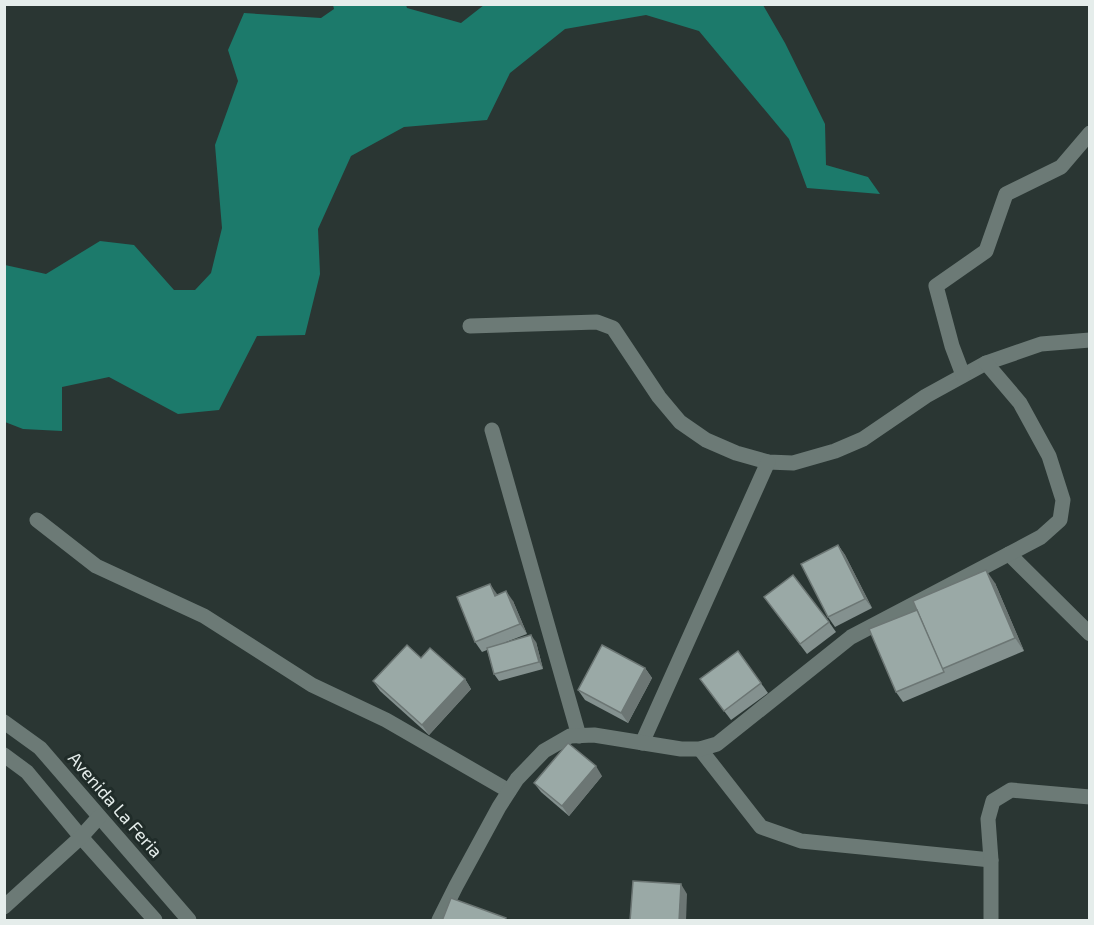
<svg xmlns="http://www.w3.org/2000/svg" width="1094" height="925" font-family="'Exo 2',sans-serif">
<rect width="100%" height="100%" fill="#2a3633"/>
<polygon fill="#1c7a6b" points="333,5 406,5 407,8 461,23 484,5 763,5 785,43 825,124 826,165 868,177 880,194 807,188 789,139 699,31 646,15 565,29 510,73 487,120 404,127 351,156 318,229 320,274 305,335 257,336 219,410 178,414 109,377 62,387 62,431 23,429 5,422 5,265 46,274 100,241 134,245 174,290 195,290 211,273 222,228 215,145 238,81 228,50 244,13 321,18 334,9"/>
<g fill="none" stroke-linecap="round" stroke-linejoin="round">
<g stroke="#6c7a76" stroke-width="15">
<polyline points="470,326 597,322 613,328 659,397 680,422 706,440 736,453 768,462 793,463 835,451 863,439 926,396 986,363 1041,344 1090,340"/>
<polyline points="963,375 952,346 936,286 986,251 1006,194 1061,167 1090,133"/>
<polyline points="492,430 579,736"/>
<polyline points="37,520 96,566 204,616 312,685 386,720 509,791"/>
<polyline points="1009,554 1090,634"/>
<polyline points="4,722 40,748 189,920"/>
<polyline points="642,743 768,462"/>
<polyline points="700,749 761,827 801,841 991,860"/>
<polyline points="4,755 27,772 81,837 155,920"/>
<polyline points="4,907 81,837 99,817"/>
<polyline points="439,920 456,886 499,807 517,779 544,751 570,736 594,735 681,749 700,749 717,744 851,637 1041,537 1060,520 1063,500 1049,456 1020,403 986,363"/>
<polyline points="991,920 991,860 988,819 993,801 1011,790 1090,797"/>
</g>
</g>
<g fill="#84918f">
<polygon points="838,545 845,555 872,608 835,627 828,617"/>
<polygon points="995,583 1024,651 903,702 896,692"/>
<polygon points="497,595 513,601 527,634 501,644 536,642 543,669 499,681 494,674 487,650 482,652 475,642"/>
<polygon points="764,597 829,622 836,632 807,654"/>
<polygon points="738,651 768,693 731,720 700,679"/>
<polygon points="421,658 465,679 471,689 429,735 380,691 373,681"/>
<polygon points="645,668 652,678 628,723 585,700 578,690"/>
<polygon points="602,776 569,816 541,792 534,783"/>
</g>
<g fill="#6c7674">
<polygon points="838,545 845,555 872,608 865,599"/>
<polygon points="986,570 995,583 1024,651 1015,638"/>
<polygon points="490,584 497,594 502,605 495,596"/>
<polygon points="506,591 513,601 527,634 520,624"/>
<polygon points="531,635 536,642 543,669 539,662"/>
<polygon points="645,668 652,678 628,723 621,713"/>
<polygon points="465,679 471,689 429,735 422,725"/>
<polygon points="596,766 602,776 569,816 562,806"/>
<polygon points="681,884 687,894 686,921 679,921"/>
</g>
<g fill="#9aa9a6" stroke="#6c7674" stroke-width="1.5">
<polygon points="838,545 865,599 828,617 801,564"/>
<polygon points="986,570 1015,638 942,669 913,601"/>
<polygon points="793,575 829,622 800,644 764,597"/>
<polygon points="490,584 495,596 506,591 520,624 475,642 457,597"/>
<polygon points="917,610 944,672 896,692 869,629"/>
<polygon points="531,635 539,662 494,674 487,648"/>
<polygon points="407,645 421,658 430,648 465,679 422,725 373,681"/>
<polygon points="602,645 645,668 621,713 578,690"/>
<polygon points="738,651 761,683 724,711 700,679"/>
<polygon points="568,743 596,766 562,806 534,783"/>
<polygon points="633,881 681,884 679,921 630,921"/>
<polygon points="451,898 506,918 505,921 442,921"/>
</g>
<g text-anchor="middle" stroke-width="6" stroke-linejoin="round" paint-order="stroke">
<g font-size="18" fill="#e5edeb" stroke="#202c29">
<text transform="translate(115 805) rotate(49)" y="6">Avenida La Feria</text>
</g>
</g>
<rect width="1094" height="925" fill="none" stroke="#e5edeb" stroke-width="12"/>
</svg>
